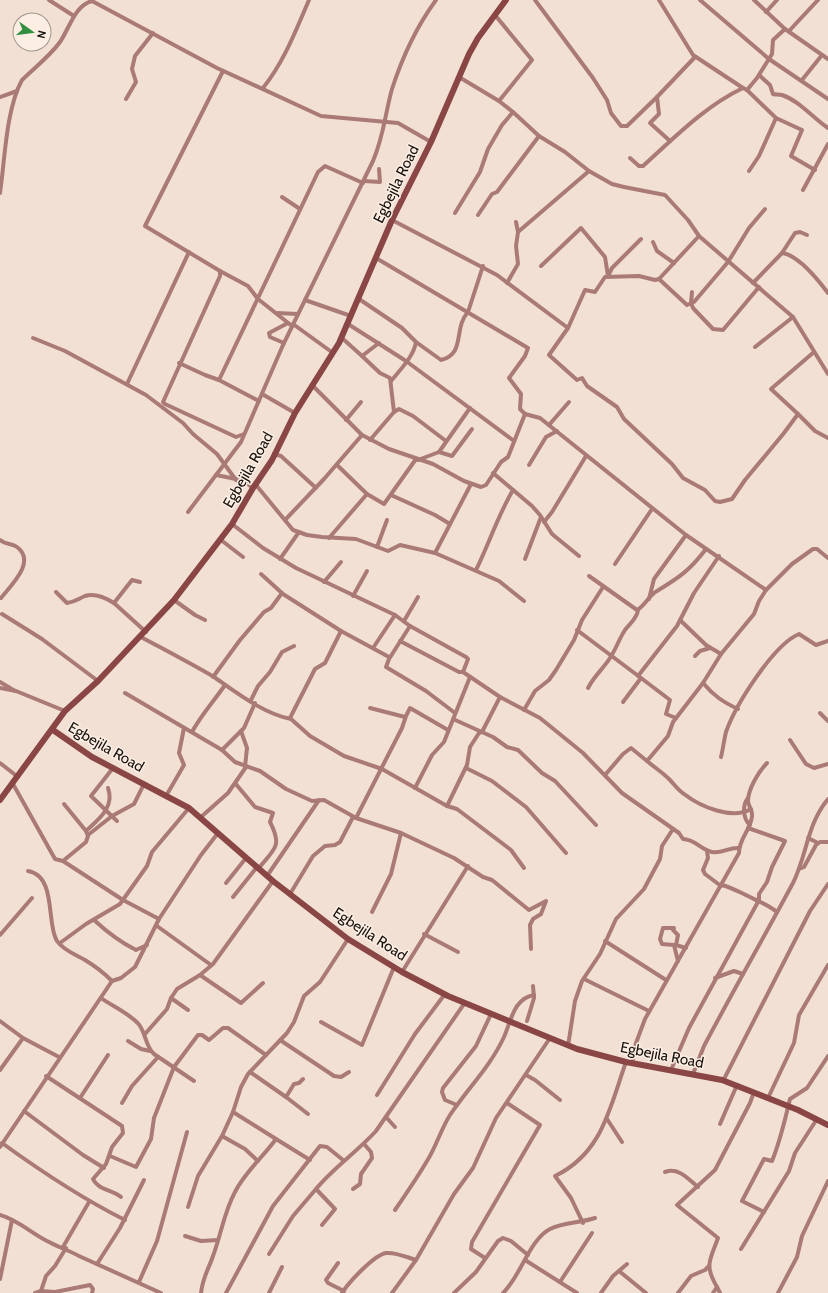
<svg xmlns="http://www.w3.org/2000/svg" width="828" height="1293" font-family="Cabin,sans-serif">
<rect width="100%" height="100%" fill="#f3e0d4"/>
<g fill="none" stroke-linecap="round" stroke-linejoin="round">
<g stroke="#aa7a77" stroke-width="4">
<polyline points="49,0 74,16"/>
<polyline points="535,0 593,78 607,100 611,113 621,126 627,126 657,97"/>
<polyline points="659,0 693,55 743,88"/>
<polyline points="700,0 769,59 828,99"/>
<polyline points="754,0 785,29 828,59"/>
<polyline points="766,12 777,0"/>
<polyline points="495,15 532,60 499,101"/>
<polyline points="789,31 818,0"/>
<polyline points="223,71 145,226 220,271 248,286 258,299 292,326"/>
<path d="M759 75 770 85 773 94C776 95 779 94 782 95 800 101 813 118 828 128"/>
<polyline points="459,77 499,101 513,112 539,136 565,152 589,171 612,184 624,187 665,195 688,220 699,236 793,317 828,374"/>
<polyline points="802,80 822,55"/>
<path d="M263 88C284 62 296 30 309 0"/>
<polyline points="747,90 776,118 802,130 791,156 815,170"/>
<polyline points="0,97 17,91"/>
<polyline points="126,99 136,82 132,69 135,56 153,33"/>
<polyline points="670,141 650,123 659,114 657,97 695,57"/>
<path d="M630 158 639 166H643C674 138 705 106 743 88L747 90 757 78 772 54 773 40 785 29"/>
<polyline points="749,171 759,156 776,118"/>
<polyline points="364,181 380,182 379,169"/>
<polyline points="803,190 828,144"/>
<path d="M0 193C5 159 6 109 22 80 34 68 50 56 60 42 69 29 75 5 92 1L217 68 321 116 398 123 431 142"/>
<polyline points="282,197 300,209"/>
<polyline points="455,213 480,172 488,149 502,125 513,112"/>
<polyline points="478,215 492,194 497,192 539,136"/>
<polyline points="392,220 497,275 568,328"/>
<polyline points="518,232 589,171"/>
<polyline points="699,236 659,279 655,280 639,276 605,277 595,292 585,290 568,328 549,355 577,380 582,378 587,386 617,407 624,419 672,464 683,478 705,490 715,501 720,502 732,499 745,480 784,433 798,414 771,389 814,352"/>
<polyline points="653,242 657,251 674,263"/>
<polyline points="782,253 795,233 800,232 807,235"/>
<polyline points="376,258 528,348 525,356 509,378 521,394 520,409 525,414"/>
<polyline points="541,266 581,228 605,257 608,276"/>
<polyline points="220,271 220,276 163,402 165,404 236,437 244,434"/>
<polyline points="608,276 612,268 641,239"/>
<polyline points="659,279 687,305 694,302 728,262 749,228 765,209"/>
<polyline points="507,283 518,264 516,246 518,232 516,222"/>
<path d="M753 283 782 253C798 255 819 281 828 293"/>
<polyline points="692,292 691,303 693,308 713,329 723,330 759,287"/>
<polyline points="359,299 402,328 416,342"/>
<polyline points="305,300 351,316"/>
<polyline points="277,313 298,314"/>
<polyline points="293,324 333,353"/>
<polyline points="348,324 406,361 514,441"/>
<polyline points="33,338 65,351 146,395 183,423 193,434 217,454 236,480 245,482 253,488"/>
<polyline points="342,338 362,356"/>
<polyline points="284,343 270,337 269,333 288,323"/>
<polyline points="755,347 793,317"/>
<polyline points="179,363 205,375 219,380"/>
<path d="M391 381C400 370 414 356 416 342L441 360C466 354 453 328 468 312L483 266"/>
<polyline points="127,384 189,252"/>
<polyline points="312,385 362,435 389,449 433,464 464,481 481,487 486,485 501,462 508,457 525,414 540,418 686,535 766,590 792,564 813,549 817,549 828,558"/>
<polyline points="262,394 295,413"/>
<polyline points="259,401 219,380 318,172 325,166 363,183"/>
<polyline points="394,412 399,409 413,416 446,441"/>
<polyline points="798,414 815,431 828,438"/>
<polyline points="346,420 361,402"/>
<polyline points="549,425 569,402"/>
<polyline points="370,440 394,412 390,378 380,373 362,356 379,343"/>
<polyline points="439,452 452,456 472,429"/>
<polyline points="274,454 281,456 316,488"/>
<polyline points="418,460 439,452 470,408"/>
<polyline points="337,465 367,494 384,504 416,459"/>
<polyline points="529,465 546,437 557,431"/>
<polyline points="493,473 532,506 540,515 552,534 579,556"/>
<polyline points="216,475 236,479"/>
<polyline points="256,485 293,530 307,535 322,537 356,539 388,551 400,545 435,553 499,581 524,601"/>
<polyline points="391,495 435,515 450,524"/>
<path d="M188 512 241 442 283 345 373 161C384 135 385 114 392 89 402 58 417 26 436 0"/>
<polyline points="285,520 324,479 362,435"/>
<polyline points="544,522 552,512 586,456"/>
<path d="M232 524 263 548 296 568 395 615 410 626 466 657 468 659 463 672 500 697 540 718 583 753 622 793 679 833 683 839C695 839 701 850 712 852 722 854 729 847 739 848"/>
<polyline points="329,538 367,494"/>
<path d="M0 540C6 545 12 543 17 547 37 562 10 586 1 598"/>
<polyline points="221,540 243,557"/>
<polyline points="377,547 387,520"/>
<polyline points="435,553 471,484"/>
<polyline points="280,559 299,532"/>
<polyline points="525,559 541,517"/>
<polyline points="615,564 652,509"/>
<path d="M476 570C489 544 498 515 513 490"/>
<polyline points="261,574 283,594 341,631 389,657"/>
<path d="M589 576 637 610C645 606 649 595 657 591 680 577 690 570 706 549"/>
<polyline points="140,582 132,580 114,603 146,632"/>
<polyline points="324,582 341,562"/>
<path d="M56 592 67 603C75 602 78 599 85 596 94 593 106 598 114 603"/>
<polyline points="353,596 367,571"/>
<polyline points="649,599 654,579 686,535"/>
<polyline points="174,600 195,615 205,620"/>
<polyline points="2,614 42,639 98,681"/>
<polyline points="680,620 706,645 721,654"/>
<polyline points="404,621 418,597"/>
<polyline points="410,626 389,659 386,667 426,691 455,713"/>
<polyline points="577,630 641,678 623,702"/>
<path d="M141 637C165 650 190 663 214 677 237 693 264 714 291 719L310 736 344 756 382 769 447 806 457 809 511 850 524 868"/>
<polyline points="400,641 459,672 463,672"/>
<polyline points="373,648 395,615"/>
<polyline points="695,656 700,651 710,648"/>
<polyline points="638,676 677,626 694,593 719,556"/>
<polyline points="213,677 240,640 264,612 271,608 282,593"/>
<polyline points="641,678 670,700 666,714 676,718"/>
<polyline points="0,682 15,691"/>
<path d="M703 683C714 696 723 702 738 709"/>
<polyline points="0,688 16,691 65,711"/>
<path d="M588 688C594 676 603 669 610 658 616 649 619 639 625 630 630 623 637 619 638 610"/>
<polyline points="125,693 222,750 235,762 260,771 286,789 312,801 324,800 356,818 401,833 454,858 483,877 492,880 529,910 546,901 541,914 533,919 530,925 531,949"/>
<polyline points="251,700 258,686 270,672 282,652 294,646"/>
<polyline points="370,708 405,717"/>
<polyline points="524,710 535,691 549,680 556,670 574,640 582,620 603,587"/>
<polyline points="820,713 828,721"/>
<polyline points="290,718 315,669 325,663 341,631"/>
<polyline points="453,719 493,737 507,747 518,750 542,773 555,781 596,825"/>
<polyline points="241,731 247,748 245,767"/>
<path d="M192 732C201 715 214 701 225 685"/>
<polyline points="790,740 806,764 814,768 828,764"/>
<polyline points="222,750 244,728 255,703"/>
<path d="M721 757C723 749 724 740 726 732 735 706 773 645 799 634L816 645 828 641"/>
<path d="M647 761C654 767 662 772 669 779 674 784 678 790 684 794 701 807 732 820 751 809"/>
<polyline points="0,763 18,777"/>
<polyline points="113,768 91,796 117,821"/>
<polyline points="466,768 492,781 526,807 566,853"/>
<polyline points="605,775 623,754 631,748 647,761 668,736 673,722 703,683 721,654 754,614 759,601 766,590"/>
<path d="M235 783 255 807 273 813 270 822C283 847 274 849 258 869"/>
<polyline points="13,784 55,859 63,861 123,900 159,919"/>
<polyline points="415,788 432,755 444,742 470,677"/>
<polyline points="166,796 184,765 179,753 184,728"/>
<path d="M748 798C742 805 743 819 750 825"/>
<polyline points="447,806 467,765 470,747 479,733 482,732 500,697"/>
<polyline points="201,817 228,793 246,767"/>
<polyline points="356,818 402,728 406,716 410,708 448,730"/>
<path d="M86 831C99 819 115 807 108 788"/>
<polyline points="88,835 112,816 134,804 144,784"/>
<polyline points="808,838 818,843"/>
<polyline points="707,851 708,858 703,870 705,874 721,886"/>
<polyline points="63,861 86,842 88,836 86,831 64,804"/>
<polyline points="799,869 804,867 816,845 820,842 828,842"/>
<path d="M28 871C57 876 46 924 57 941 63 950 76 955 85 960 95 966 104 973 112 981"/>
<polyline points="267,876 319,800"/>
<polyline points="226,883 246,858"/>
<path d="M722 885C733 888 741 893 752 898 762 903 768 905 777 912"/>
<polyline points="290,894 313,856 325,846 335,845 340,842 353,817"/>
<polyline points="233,897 257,867"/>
<polyline points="372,912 391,874 401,833"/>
<path d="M94 920C107 932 120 942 136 950L147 945"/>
<polyline points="157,926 211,965"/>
<polyline points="424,934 458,952"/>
<polyline points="0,935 32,898"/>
<polyline points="605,941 666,980"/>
<polyline points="60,943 86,924 120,904 147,866 152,852 189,808"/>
<polyline points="678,961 674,945 662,944 660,939 663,928 674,928 673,930 678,935 676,945 686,948"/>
<polyline points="402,972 468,866"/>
<polyline points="200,975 213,964 273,881"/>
<polyline points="715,978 734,971 743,974"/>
<polyline points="584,979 649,1011"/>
<path d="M101 998C112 1006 134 1016 140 1026 146 1035 146 1047 154 1054L194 1081"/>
<polyline points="171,998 177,989 200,975 241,1003 263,983"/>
<polyline points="0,1021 23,1038 59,1057"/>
<polyline points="527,1021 534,998 533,986"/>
<polyline points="321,1022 362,1045 394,967"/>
<polyline points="145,1034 167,1009 171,998 188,1010"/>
<polyline points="280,1040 334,1076 341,1077 349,1072"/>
<polyline points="128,1041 141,1049 150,1051"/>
<polyline points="568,1046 575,1001 582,981 600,954 616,919 644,889 660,859 662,846 673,829"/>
<path d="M632 1063 636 1043 645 1019 739 853C739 838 751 830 752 816 753 810 748 806 748 801 748 789 759 771 767 763"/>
<polyline points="0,1070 23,1038"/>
<polyline points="671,1070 689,1028 759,900 759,894 767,882 772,867 785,841 748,828"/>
<polyline points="250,1072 286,1097 294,1084 299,1083 303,1079"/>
<path d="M693 1074 704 1046C733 991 764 937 793 883 807 855 807 824 828 799"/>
<polyline points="526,1075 535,1080 560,1100"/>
<path d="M46 1076 122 1126 123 1133 112 1147 106 1164 93 1179C98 1190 113 1190 121 1197"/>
<polyline points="723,1081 810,911 828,884"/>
<polyline points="377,1095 415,1034 445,994"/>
<polyline points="286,1097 308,1114"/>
<polyline points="80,1098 108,1055"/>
<polyline points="768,1098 794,1043 799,1015 828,965"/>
<polyline points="122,1103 132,1086 158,1057"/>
<polyline points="457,1105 445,1100 442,1092 443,1088 476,1046 491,1014"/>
<polyline points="24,1111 83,1155 104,1168"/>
<polyline points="386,1117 395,1127"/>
<polyline points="607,1119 622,1142"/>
<polyline points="720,1124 737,1085"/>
<polyline points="222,1136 245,1149 258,1161"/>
<polyline points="276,1139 310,1160"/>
<path d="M2 1143C42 1172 81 1198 125 1220"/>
<polyline points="0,1147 112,981 121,978 135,967 159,919 201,855 218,833"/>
<polyline points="110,1156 136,1167 151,1139 154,1118 174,1067 198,1035 202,1035 209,1040 223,1028 228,1028 266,1055"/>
<path d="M665 1172C679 1167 688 1179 698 1187"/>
<polyline points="353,1189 360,1184 361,1174 372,1158 371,1152 364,1144"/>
<polyline points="188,1207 198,1176 222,1136 233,1112"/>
<path d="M395 1210C406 1194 417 1178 427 1161 436 1147 441 1129 450 1115 468 1088 490 1067 504 1037 511 1021 514 998 534 995"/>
<path d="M764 1212 742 1201 764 1159 772 1161C780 1142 785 1120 790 1099L807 1088 828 1056"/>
<path d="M0 1215C18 1220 31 1233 47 1241 58 1247 68 1250 79 1256L161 1293"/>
<path d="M583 1223 571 1198 555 1176C603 1153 610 1106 626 1062"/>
<path d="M322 1225 335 1209 316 1189C334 1167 357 1152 376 1131L464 1004"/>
<polyline points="185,1236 201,1241 218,1240"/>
<polyline points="63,1247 89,1202"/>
<polyline points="741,1249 789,1171 795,1153 817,1119"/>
<polyline points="269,1254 293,1216 316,1189"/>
<polyline points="485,1258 471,1249 472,1242 540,1125 507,1103"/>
<polyline points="525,1260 577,1293"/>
<polyline points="338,1263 326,1280 328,1283 344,1291"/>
<polyline points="97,1264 120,1228 144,1180"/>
<polyline points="619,1271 646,1293"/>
<polyline points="0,1279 12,1220"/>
<polyline points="139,1282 157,1241 187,1132"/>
<polyline points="560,1282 592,1233"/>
<polyline points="717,1287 720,1293"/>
<polyline points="41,1291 55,1292 90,1285 93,1289 92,1293"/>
<polyline points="35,1293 41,1291 46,1276 55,1266 66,1248"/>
<path d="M201 1293C203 1276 208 1271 213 1256 221 1235 224 1212 235 1192 245 1172 263 1157 276 1139L233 1112 241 1087 248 1074 287 1033 294 1022 304 996 320 982 348 939"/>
<polyline points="226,1293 273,1206 320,1146 327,1147 343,1160"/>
<polyline points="269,1293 282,1267"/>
<path d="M342 1293C348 1283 374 1255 386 1253 396 1252 406 1257 416 1260"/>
<polyline points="392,1293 416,1260 454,1194 473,1168 496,1118 550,1038"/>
<polyline points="454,1293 476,1272 498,1241 503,1238 511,1241 528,1255"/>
<path d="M503 1293C521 1276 529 1240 550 1229 563 1222 581 1223 595 1218"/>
<polyline points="601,1293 613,1276 627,1264"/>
<polyline points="678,1293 691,1276 705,1270 709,1266"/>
<path d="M713 1293 717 1287C704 1265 710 1260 718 1238L677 1205 715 1170 750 1103 754 1092"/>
<polyline points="778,1293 797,1257 802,1236 828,1181"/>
</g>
<g stroke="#894644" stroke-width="6">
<polyline points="53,730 92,757 189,808 273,881 348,939 402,972 448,996 577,1049 626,1062 722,1080 798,1110 828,1125"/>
<polyline points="0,800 65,711 98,681 174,600 232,524 253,488 272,460 295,413 339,343 392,220 431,142 469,54 478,38 506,0"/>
</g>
</g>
<g text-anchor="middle" stroke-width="3" stroke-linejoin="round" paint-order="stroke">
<g font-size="15" fill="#17110d" stroke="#fdeee4">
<text transform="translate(396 184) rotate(-64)" y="5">Egbejila Road</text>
<text transform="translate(248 470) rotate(-60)" y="5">Egbejila Road</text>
<text transform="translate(106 747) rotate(30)" y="5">Egbejila Road</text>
<text transform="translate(370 934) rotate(33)" y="5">Egbejila Road</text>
<text transform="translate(662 1055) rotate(11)" y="5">Egbejila Road</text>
</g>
</g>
<g transform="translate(32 32) rotate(104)"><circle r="19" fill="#fdeee4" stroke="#a1968e"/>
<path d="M0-3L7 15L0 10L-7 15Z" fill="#328f41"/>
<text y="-6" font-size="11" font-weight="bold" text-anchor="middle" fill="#17110d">N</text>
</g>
</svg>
